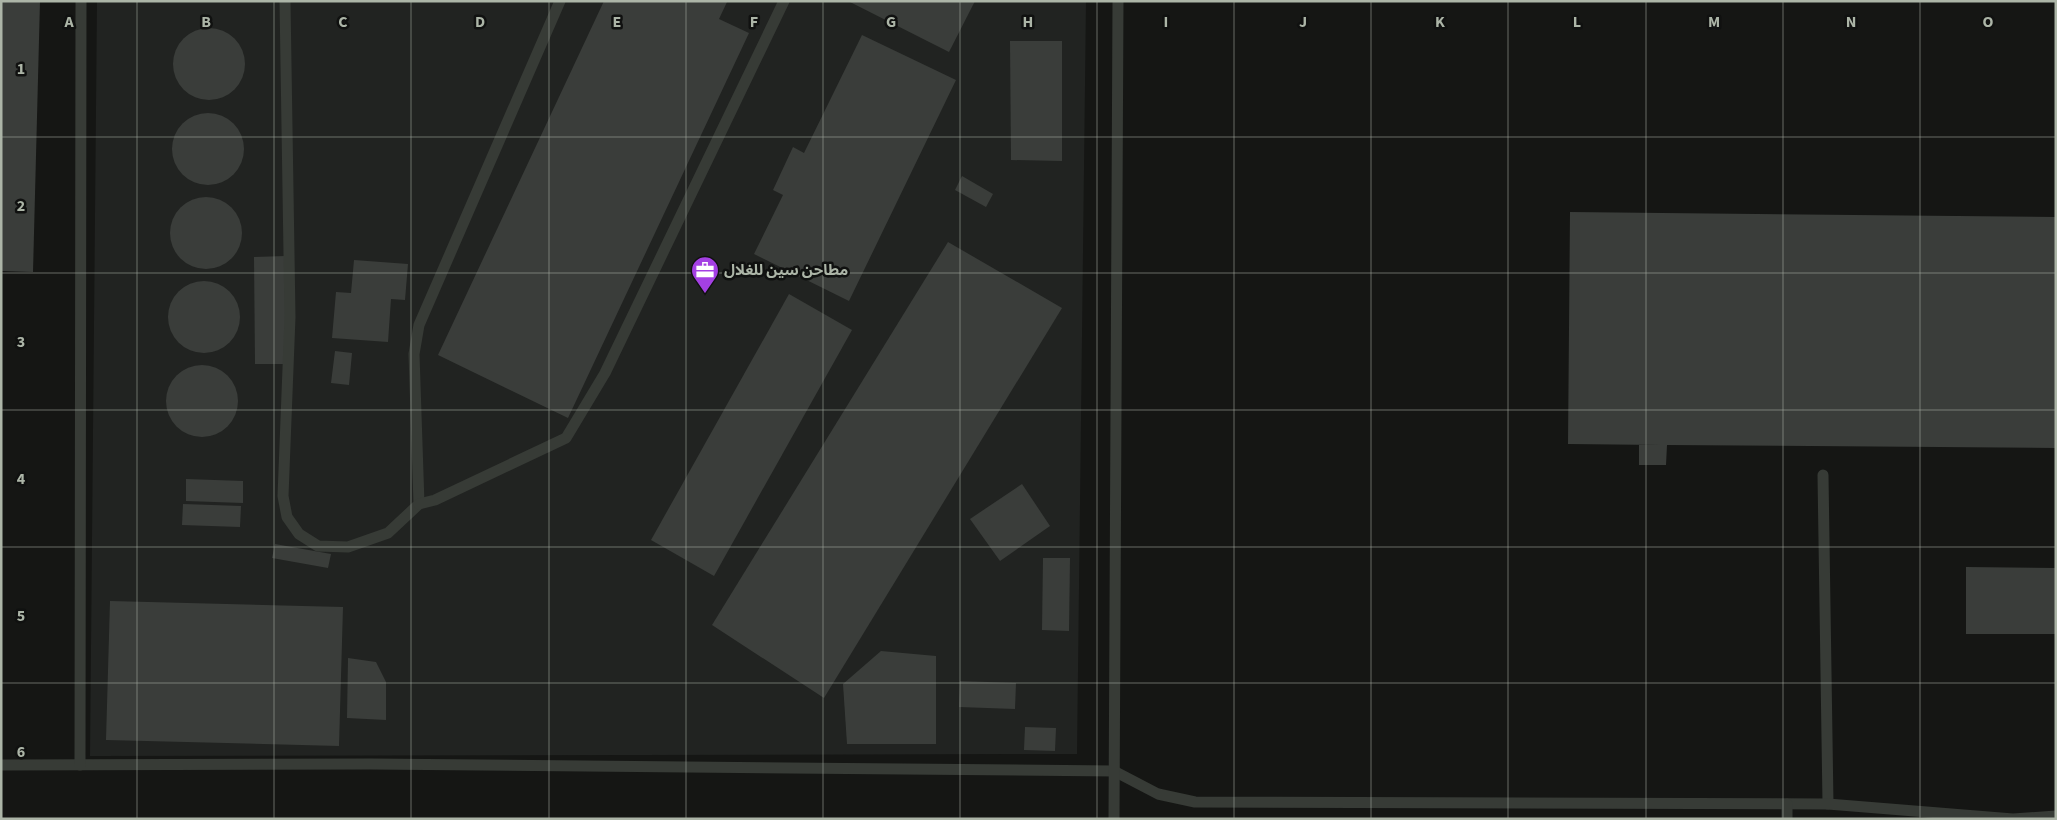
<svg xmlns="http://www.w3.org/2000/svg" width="2057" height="820" font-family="'Source Sans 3','Noto Sans Arabic',sans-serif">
<rect width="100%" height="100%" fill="#151614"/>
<polygon fill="#212321" points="97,1 1086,1 1077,754 90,756"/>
<g fill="#3a3d3a">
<polygon points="1,1 40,1 33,272 1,271"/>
<polygon points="604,1 725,1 727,2 719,19 749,33 568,418 438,355"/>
<polygon points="848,1 975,1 949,52"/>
<circle cx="209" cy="64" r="36"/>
<polygon points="862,35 956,80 849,301 754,254 783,195 773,190 793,147 804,153"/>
<polygon points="1010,41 1062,41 1062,161 1011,160"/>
<circle cx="208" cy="149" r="36"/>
<polygon points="962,176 993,194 986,207 955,190"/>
<circle cx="206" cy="233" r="36"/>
<polygon points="1570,212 2056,217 2056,448 1667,445 1666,465 1639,465 1639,445 1660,445 1568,444"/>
<polygon points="948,242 1062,308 824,698 712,625"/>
<polygon points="285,256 286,364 255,364 254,257"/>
<polygon points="354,260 408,264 405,300 391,299 388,342 332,338 336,292 351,293"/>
<circle cx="204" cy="317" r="36"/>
<polygon points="789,294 852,330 714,576 651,540"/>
<polygon points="335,351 352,353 349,385 331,383"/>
<circle cx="202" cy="401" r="36"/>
<polygon points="186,479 243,481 243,503 186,501"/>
<polygon points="1022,484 1050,526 1000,561 970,519"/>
<polygon points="183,504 241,506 240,527 182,525"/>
<polygon points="275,544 331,554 328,568 272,558"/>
<polygon points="1043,558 1070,558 1069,631 1042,630"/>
<polygon points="1966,567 2056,568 2056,634 1966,634"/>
<polygon points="110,601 343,607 339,746 106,740"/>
<polygon points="881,651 936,656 936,744 847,744 843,684"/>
<polygon points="348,658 376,662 386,682 386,720 347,718"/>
<polygon points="960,681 1016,683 1015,709 959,707"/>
<polygon points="1025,727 1056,728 1055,751 1024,750"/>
</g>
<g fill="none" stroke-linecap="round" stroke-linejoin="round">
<g stroke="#373b36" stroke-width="11">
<polyline points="285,1 290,317 283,496 287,517 299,534 318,546 348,547 388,533 419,504 414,354 419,325 560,1"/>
<polyline points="1823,475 1828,804"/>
<polyline points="419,504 435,500 566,438 605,373 784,1"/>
<polyline points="1,765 371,764 1114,771 1158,794 1195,802 1828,804 2013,819 2056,816"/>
<polyline points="80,765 81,1"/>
<polyline points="1114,819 1118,1"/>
<polyline points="1787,819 1787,804"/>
</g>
</g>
<path fill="none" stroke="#acb5a7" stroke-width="1" stroke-opacity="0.55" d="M137 1V819M274 1V819M411 1V819M549 1V819M686 1V819M823 1V819M960 1V819M1097 1V819M1234 1V819M1371 1V819M1508 1V819M1646 1V819M1783 1V819M1920 1V819M1 137H2056M1 273H2056M1 410H2056M1 547H2056M1 683H2056"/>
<defs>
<g id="office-pin" transform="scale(1.4375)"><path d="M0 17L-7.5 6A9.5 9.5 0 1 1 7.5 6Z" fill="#a440e3" stroke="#101110"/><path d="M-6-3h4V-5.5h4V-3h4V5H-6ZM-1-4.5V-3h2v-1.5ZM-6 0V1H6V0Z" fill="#fff"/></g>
</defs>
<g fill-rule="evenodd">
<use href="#office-pin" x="705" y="270"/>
</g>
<g text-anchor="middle" stroke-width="5" stroke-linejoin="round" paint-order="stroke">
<g font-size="15" font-weight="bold" fill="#acb5a7" stroke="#101110" text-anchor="start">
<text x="724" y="275">مطاحن سين للغلال</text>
</g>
</g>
<g font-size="16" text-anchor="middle" font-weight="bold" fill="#acb5a7" stroke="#101110" stroke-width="5" stroke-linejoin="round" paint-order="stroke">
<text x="69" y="27">A</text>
<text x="206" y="27">B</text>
<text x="343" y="27">C</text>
<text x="480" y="27">D</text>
<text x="617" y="27">E</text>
<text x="754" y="27">F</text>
<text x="891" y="27">G</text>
<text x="1028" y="27">H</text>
<text x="1166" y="27">I</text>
<text x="1303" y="27">J</text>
<text x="1440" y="27">K</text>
<text x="1577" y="27">L</text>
<text x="1714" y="27">M</text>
<text x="1851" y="27">N</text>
<text x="1988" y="27">O</text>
<text x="21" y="74">1</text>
<text x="21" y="211">2</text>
<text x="21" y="347">3</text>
<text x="21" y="484">4</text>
<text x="21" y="621">5</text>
<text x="21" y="757">6</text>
</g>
<rect width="2057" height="820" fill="none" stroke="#acb5a7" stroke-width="5"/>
</svg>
